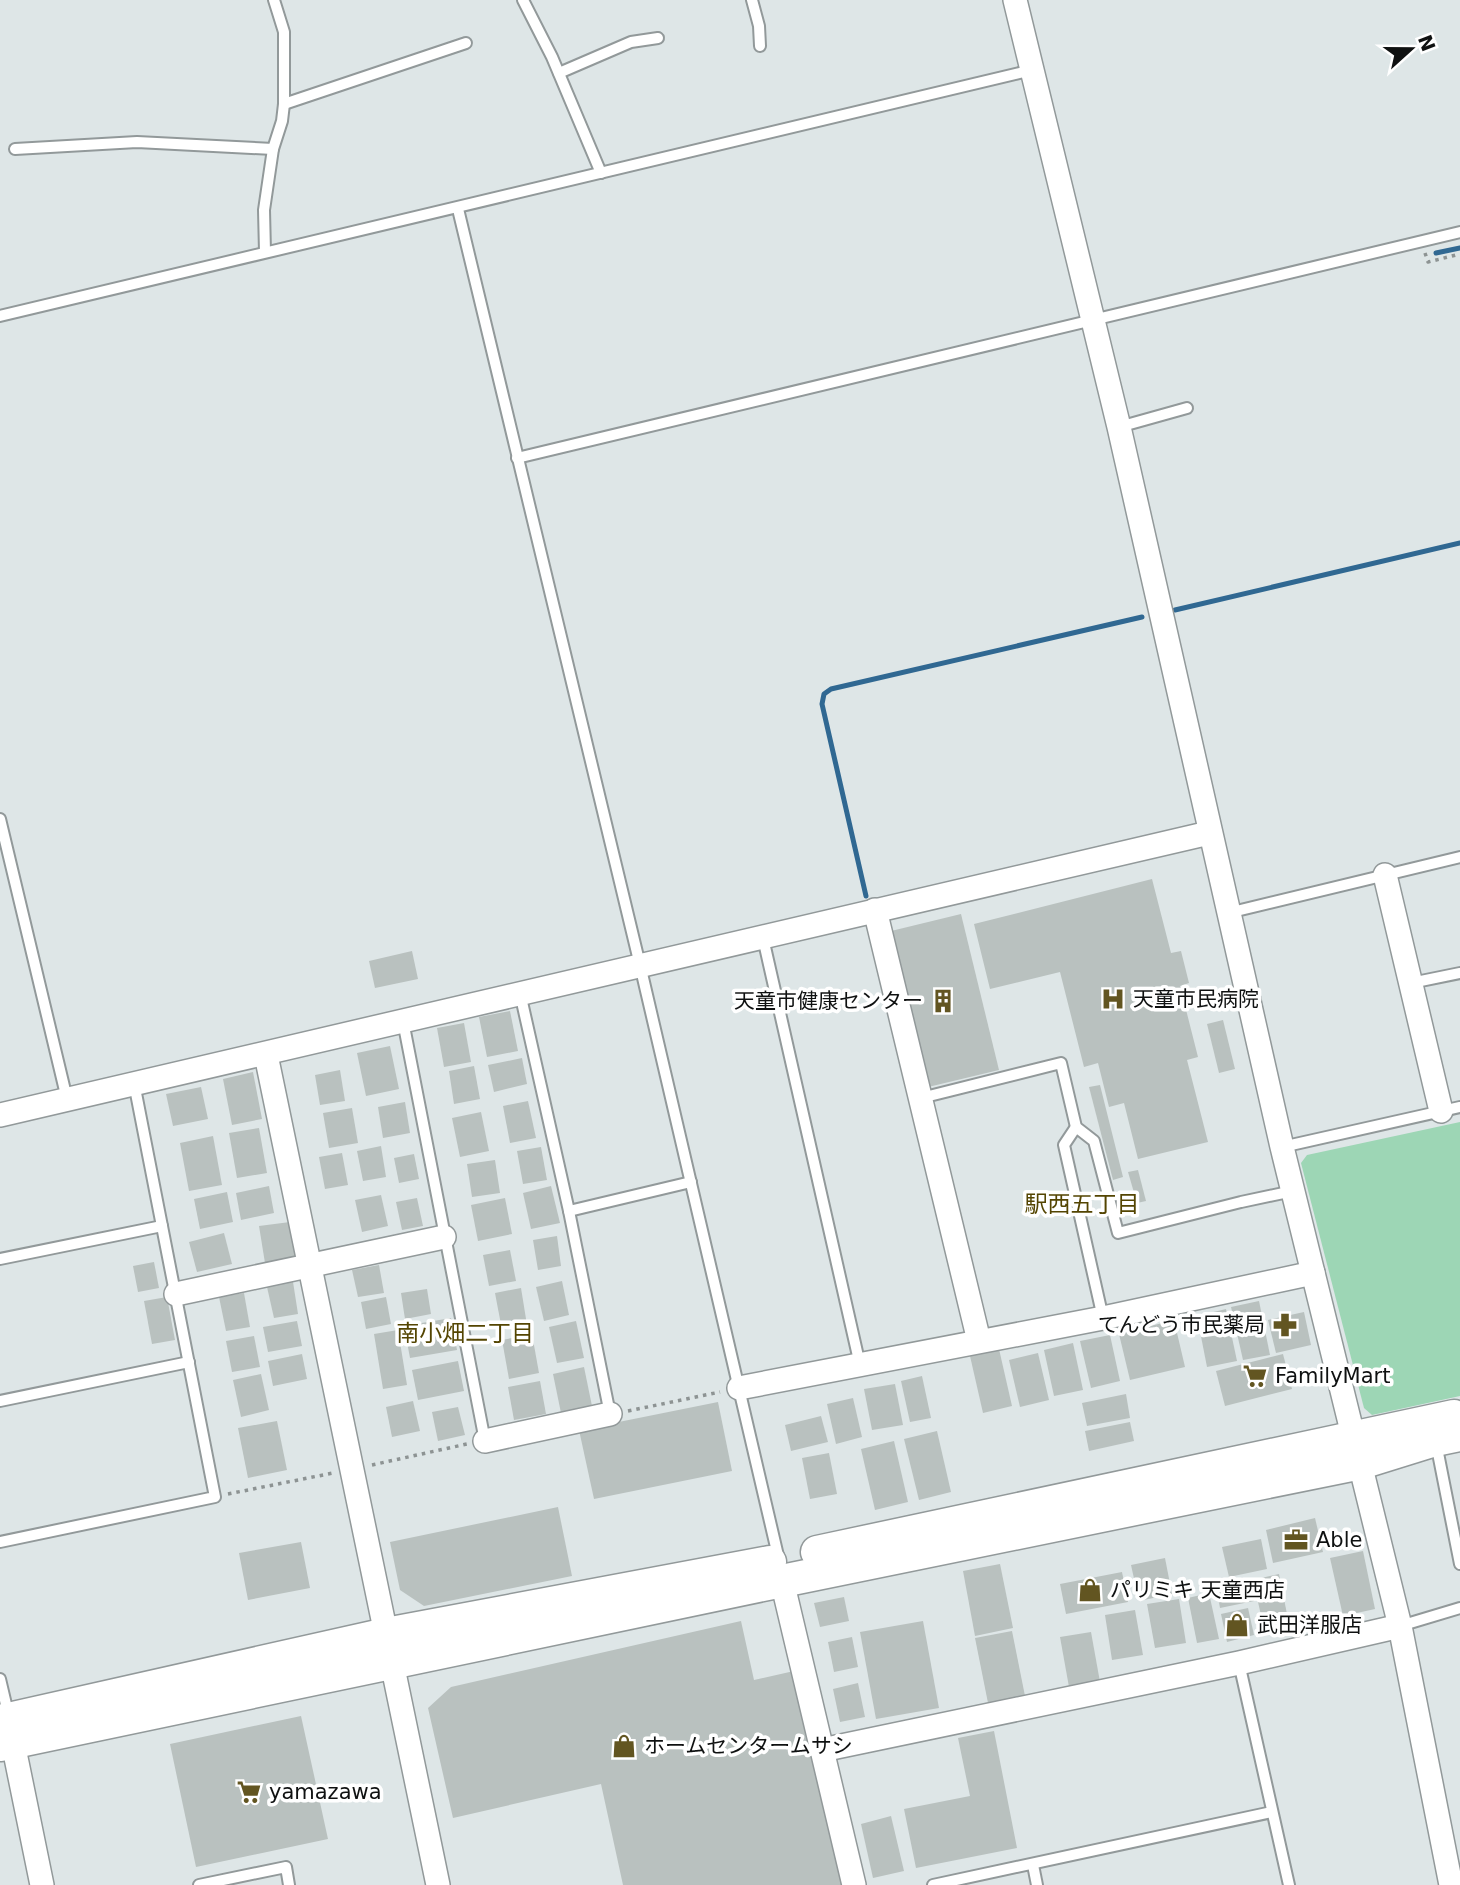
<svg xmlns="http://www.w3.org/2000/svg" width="1460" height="1885" font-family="'DejaVu Sans','Noto Sans JP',sans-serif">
<rect width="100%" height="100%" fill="#dee6e7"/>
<polygon fill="#9dd6b5" points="1460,1122 1460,1396 1372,1415 1364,1408 1301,1163 1307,1155"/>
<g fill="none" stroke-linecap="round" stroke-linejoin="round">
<g stroke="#306892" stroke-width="5">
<polyline points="1436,253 1460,248"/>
<polyline points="1175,610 1460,543"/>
<polyline points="866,896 822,704 824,694 831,689 1142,617"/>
</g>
</g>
<g fill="#b9c1bf">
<polygon points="1152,879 1171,953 1181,951 1189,983 1180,986 1198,1057 1187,1060 1208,1142 1138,1159 1124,1103 1109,1107 1098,1063 1084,1067 1060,972 990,989 974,924"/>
<polygon points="961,914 999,1070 924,1088 887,932"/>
<polygon points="412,951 418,979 375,988 369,961"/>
<polygon points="510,1011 518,1051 487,1057 479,1017"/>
<polygon points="1223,1020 1235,1069 1219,1073 1207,1024"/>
<polygon points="464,1023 471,1062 444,1067 437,1028"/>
<polygon points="390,1046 399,1089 366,1096 357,1053"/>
<polygon points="522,1058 527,1084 494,1092 488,1065"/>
<polygon points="474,1066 480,1099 454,1104 449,1071"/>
<polygon points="340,1070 345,1101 320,1105 315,1075"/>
<polygon points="253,1072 262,1119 232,1125 223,1079"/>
<polygon points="1100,1085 1123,1177 1113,1180 1089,1087"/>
<polygon points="201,1087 208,1119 173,1126 166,1094"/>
<polygon points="528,1101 536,1138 510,1143 503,1106"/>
<polygon points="405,1102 410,1133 383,1138 378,1107"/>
<polygon points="352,1108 358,1143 329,1148 323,1113"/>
<polygon points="481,1112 489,1151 460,1157 452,1118"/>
<polygon points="259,1128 267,1173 237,1178 229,1133"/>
<polygon points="213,1136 222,1185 189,1191 180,1143"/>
<polygon points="381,1146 386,1177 363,1181 357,1151"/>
<polygon points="541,1147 547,1180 523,1184 517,1151"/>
<polygon points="342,1153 348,1185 325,1189 319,1157"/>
<polygon points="414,1154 419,1179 399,1183 394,1158"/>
<polygon points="495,1160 500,1193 472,1197 467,1164"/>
<polygon points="1138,1170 1146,1201 1137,1203 1128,1172"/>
<polygon points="269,1186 274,1213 241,1220 236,1193"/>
<polygon points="551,1186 560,1223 531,1229 523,1193"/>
<polygon points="227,1192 233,1222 200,1229 194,1199"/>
<polygon points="381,1195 388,1226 362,1232 355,1200"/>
<polygon points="417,1198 423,1226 402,1230 396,1202"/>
<polygon points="505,1198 512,1234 478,1241 471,1205"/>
<polygon points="290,1222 296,1258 265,1263 259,1226"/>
<polygon points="224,1233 232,1264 197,1272 189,1242"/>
<polygon points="557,1236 561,1266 538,1270 533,1240"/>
<polygon points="510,1250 516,1281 489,1286 483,1255"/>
<polygon points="154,1262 159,1288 138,1292 133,1266"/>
<polygon points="379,1265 384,1293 358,1297 352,1270"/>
<polygon points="562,1281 569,1315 544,1321 536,1287"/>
<polygon points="293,1282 298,1314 274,1318 267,1287"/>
<polygon points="521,1288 527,1325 502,1330 495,1293"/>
<polygon points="427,1289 431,1314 405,1319 401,1293"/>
<polygon points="244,1293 250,1327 226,1331 219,1297"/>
<polygon points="167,1297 175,1340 152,1344 144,1301"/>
<polygon points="386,1297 391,1324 366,1329 361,1302"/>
<polygon points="1259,1301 1270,1355 1243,1360 1231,1307"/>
<polygon points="1226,1309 1237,1361 1207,1367 1197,1316"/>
<polygon points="1304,1312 1311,1345 1276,1353 1268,1320"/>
<polygon points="451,1318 457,1350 410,1358 404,1326"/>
<polygon points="1174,1320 1185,1367 1130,1380 1119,1334"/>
<polygon points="297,1321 302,1346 268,1352 263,1327"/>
<polygon points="576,1321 584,1358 557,1363 549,1327"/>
<polygon points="398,1330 407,1385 383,1389 374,1334"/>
<polygon points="532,1334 539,1373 509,1379 502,1340"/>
<polygon points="1110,1335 1120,1381 1091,1388 1080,1341"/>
<polygon points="254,1336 260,1367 232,1372 226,1341"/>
<polygon points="1073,1343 1083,1390 1054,1396 1044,1350"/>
<polygon points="999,1349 1012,1406 983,1413 970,1356"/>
<polygon points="1038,1353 1049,1400 1020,1407 1009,1360"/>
<polygon points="302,1354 307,1379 273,1386 268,1361"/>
<polygon points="1283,1354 1292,1389 1225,1406 1216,1371"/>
<polygon points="458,1361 464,1391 418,1400 412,1370"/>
<polygon points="584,1367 592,1406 561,1413 553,1374"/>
<polygon points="261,1374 269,1410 241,1417 233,1380"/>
<polygon points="922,1376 931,1418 910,1422 901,1381"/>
<polygon points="540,1381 546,1414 514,1420 508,1387"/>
<polygon points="895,1384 903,1425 872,1430 864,1389"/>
<polygon points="1126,1394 1130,1418 1087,1426 1082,1403"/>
<polygon points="853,1398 862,1437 836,1444 827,1404"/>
<polygon points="413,1401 420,1431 392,1437 386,1407"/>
<polygon points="718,1402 732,1471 594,1499 579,1430"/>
<polygon points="458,1407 465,1435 438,1441 432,1412"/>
<polygon points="821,1416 828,1442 791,1451 785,1425"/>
<polygon points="277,1421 287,1470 248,1478 238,1428"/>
<polygon points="1130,1422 1134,1441 1089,1451 1085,1431"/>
<polygon points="937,1431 951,1492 919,1500 904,1439"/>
<polygon points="894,1441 908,1502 875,1510 861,1449"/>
<polygon points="829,1453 837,1494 810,1499 802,1458"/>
<polygon points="558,1507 572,1576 424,1606 400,1590 390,1542"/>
<polygon points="1315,1518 1323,1552 1273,1563 1266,1530"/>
<polygon points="1261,1539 1267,1569 1229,1577 1222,1547"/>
<polygon points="301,1542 310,1588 248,1600 239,1553"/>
<polygon points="1363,1551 1375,1609 1343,1616 1330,1558"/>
<polygon points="1165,1558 1172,1594 1139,1601 1131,1565"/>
<polygon points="1000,1564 1013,1628 975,1636 963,1571"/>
<polygon points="1122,1572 1128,1602 1066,1614 1060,1584"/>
<polygon points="1279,1574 1288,1619 1263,1624 1253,1580"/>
<polygon points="1249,1581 1254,1601 1220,1608 1216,1587"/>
<polygon points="1209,1593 1219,1639 1197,1643 1188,1598"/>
<polygon points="844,1597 849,1621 820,1627 814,1603"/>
<polygon points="1179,1599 1186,1643 1155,1648 1147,1604"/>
<polygon points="1248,1608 1254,1635 1227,1642 1221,1614"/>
<polygon points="1135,1610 1143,1655 1112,1660 1105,1615"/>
<polygon points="741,1621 754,1680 794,1671 843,1885 623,1885 601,1784 453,1818 428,1708 451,1687"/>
<polygon points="923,1621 939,1708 876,1719 860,1632"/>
<polygon points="1012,1631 1025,1696 988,1703 975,1638"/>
<polygon points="1091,1632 1100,1682 1069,1687 1060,1637"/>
<polygon points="852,1637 858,1667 834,1672 828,1642"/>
<polygon points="858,1683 865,1717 840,1722 833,1689"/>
<polygon points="301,1716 328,1839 196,1867 170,1744"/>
<polygon points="994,1731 1017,1848 916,1868 904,1809 970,1796 958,1738"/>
<polygon points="891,1816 904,1871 873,1878 861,1824"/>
</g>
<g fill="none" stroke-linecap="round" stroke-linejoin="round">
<g stroke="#92999a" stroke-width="14">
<g id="lane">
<polyline points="523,0 552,57 601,173"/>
<polyline points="752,0 759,26 760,46"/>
<polyline points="559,73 631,42 658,38"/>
<polyline points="284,104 466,43"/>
<polyline points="15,149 137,142 273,149"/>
<polyline points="458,209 640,965 779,1560"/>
<polyline points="265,252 264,210 273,149 282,121 284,104 284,32 274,0"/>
<polyline points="0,316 1032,70"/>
<polyline points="1119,427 1187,408"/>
<polyline points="517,458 1460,232"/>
<polyline points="0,819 67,1099"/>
<polyline points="1228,913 1460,857"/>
<polyline points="763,938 860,1365"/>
<polyline points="1411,983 1460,973"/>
<polyline points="520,993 569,1211 610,1414"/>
<polyline points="403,1021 485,1441"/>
<polyline points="921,1098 1061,1063 1076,1127 1094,1141 1118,1233 1241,1202 1293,1191"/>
<polyline points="1076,1127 1064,1145 1103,1318"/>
<polyline points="1282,1147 1460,1107"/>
<polyline points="569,1211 691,1182"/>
<polyline points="0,1259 162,1226"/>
<polyline points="0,1401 189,1362"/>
<polyline points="1436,1443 1460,1564"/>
<polyline points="0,1542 215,1497 134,1083"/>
<polyline points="1400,1626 1460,1608"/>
<polyline points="1239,1663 1289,1885"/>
<polyline points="0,1679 9,1717"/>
<polyline points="1033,1865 1037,1885"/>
<polyline points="199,1885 286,1867 289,1885"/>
<polyline points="933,1885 1272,1812"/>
</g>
</g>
<g stroke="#92999a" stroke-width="26">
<g id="street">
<polyline points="1015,0 1119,427 1282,1147 1400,1626 1451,1885"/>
<polyline points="1385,875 1441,1111"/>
<polyline points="875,910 979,1341"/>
<polyline points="266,1055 438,1885"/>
<polyline points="0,1115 1209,833"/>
<polyline points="176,1294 444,1237"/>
<polyline points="739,1388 1103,1318 1313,1273"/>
<polyline points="485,1441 610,1414"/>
<polyline points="782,1581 854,1885"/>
<polyline points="13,1743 42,1885"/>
<polyline points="822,1750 1239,1663 1400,1626"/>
</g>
</g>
<g stroke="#92999a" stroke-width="35">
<g id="secondary">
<polyline points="817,1552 1454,1416"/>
<polyline points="0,1721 386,1634 770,1562"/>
<polyline points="0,1745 782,1581 1361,1463 1435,1440 1460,1435"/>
</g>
</g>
<g stroke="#8d9393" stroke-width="3.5" stroke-dasharray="3.5 5" stroke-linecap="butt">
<polyline points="1425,253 1428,262 1460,254"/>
<polyline points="628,1411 720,1392"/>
<polyline points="372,1465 467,1444"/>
<polyline points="228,1494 333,1473"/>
</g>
<use href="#lane" stroke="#fff" stroke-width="10"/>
<use href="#street" stroke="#fff" stroke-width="23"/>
<use href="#secondary" stroke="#fff" stroke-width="32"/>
</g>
<defs>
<g id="hospital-bare" transform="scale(1.89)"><path d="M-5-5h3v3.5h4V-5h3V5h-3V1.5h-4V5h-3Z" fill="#625521" stroke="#fff" stroke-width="2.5" paint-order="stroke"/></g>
<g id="building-bare" transform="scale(1.89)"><path d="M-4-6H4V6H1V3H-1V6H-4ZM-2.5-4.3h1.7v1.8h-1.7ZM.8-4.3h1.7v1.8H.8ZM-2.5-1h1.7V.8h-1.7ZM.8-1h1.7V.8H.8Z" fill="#625521" stroke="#fff" stroke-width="2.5" paint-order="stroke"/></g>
<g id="pharmacy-bare" transform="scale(1.89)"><path d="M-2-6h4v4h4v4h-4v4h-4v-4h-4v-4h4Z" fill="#625521" stroke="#fff" stroke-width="2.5" paint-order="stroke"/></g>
<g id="supermarket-bare" transform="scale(1.89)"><path d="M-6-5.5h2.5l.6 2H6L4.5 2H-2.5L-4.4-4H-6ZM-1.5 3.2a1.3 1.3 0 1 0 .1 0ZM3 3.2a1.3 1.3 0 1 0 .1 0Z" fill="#625521" stroke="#fff" stroke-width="2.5" paint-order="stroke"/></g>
<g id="office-bare" transform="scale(1.89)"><path d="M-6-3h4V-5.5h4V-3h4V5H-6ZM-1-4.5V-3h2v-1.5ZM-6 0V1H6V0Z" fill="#625521" stroke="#fff" stroke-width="2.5" paint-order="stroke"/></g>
<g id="shop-bare" transform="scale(1.89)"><path d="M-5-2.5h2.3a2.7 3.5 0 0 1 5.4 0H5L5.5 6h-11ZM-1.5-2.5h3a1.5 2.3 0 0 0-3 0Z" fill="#625521" stroke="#fff" stroke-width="2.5" paint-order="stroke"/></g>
</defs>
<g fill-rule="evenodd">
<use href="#hospital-bare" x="1113" y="999"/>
<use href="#building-bare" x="943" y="1001"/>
<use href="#pharmacy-bare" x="1285" y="1325"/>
<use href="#supermarket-bare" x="1255" y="1376"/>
<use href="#office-bare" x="1296" y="1540"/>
<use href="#shop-bare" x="1090" y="1590"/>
<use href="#shop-bare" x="1237" y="1625"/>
<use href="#shop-bare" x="624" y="1746"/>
<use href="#supermarket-bare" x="249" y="1792"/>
</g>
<g text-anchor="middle" stroke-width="7" stroke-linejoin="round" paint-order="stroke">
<g font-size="21" fill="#0f1111" stroke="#fff" text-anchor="start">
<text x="1133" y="1006">天童市民病院</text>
<text x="923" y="1008" text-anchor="end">天童市健康センター</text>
<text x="1265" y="1332" text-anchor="end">てんどう市民薬局</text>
<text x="1275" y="1383">FamilyMart</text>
<text x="1316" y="1547">Able</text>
<text x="1110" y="1597">パリミキ 天童西店</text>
<text x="1257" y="1632">武田洋服店</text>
<text x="644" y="1753">ホームセンタームサシ</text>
<text x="269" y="1799">yamazawa</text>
</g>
<g font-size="23" fill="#544502" stroke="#fff">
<text x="1082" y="1212">駅西五丁目</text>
<text x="465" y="1341">南小畑二丁目</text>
</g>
</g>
<g transform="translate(1411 49) rotate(69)" stroke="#ffffff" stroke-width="5" paint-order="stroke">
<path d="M0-5L12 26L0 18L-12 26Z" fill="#0f1111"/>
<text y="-10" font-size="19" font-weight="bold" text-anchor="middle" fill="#0f1111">N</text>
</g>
</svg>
